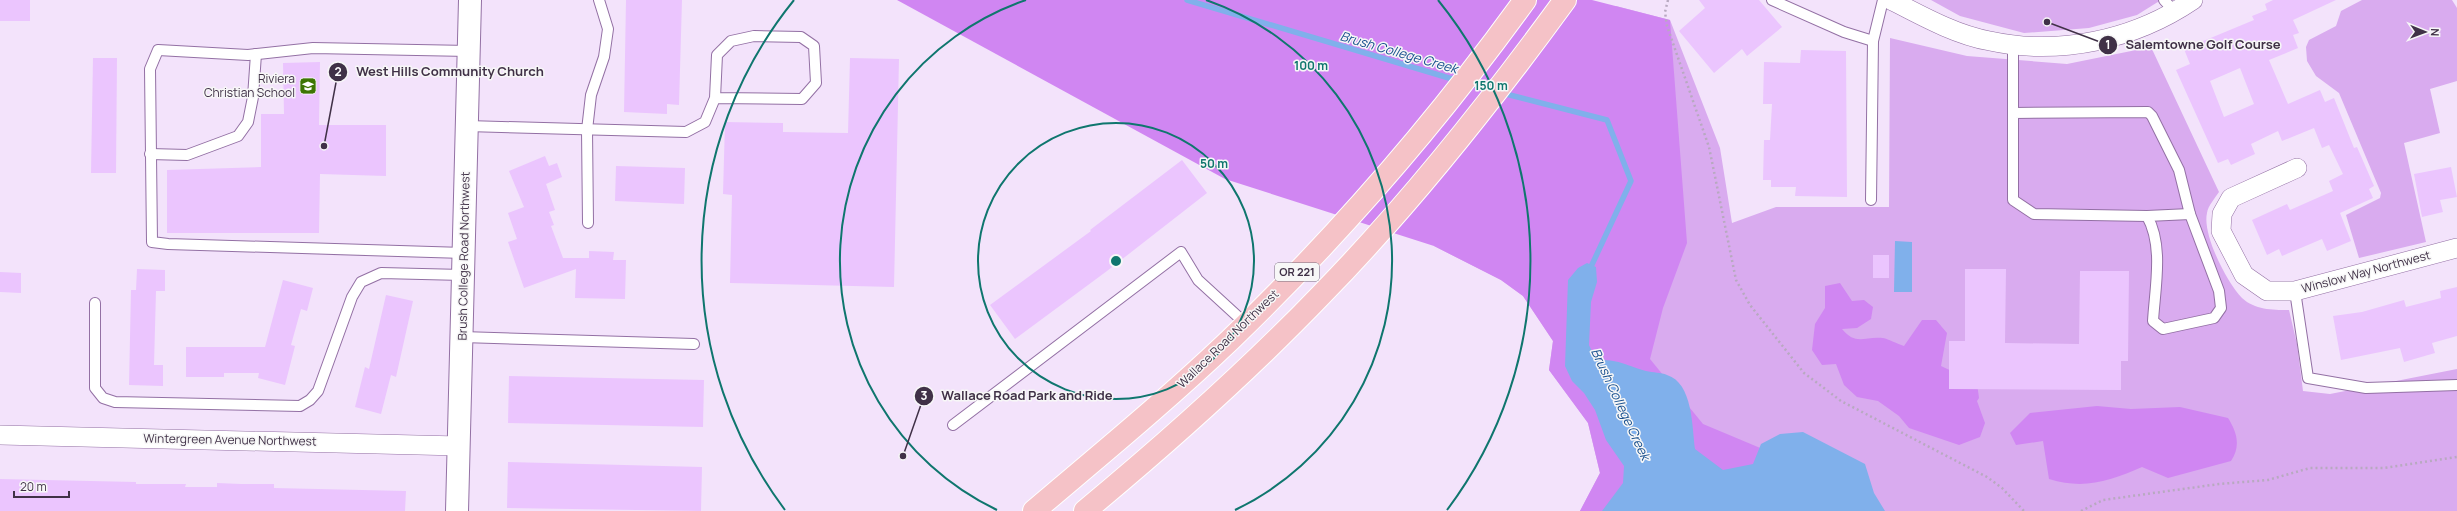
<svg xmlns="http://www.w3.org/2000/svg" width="2457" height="511" font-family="Manrope,sans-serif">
<rect width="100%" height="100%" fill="#f3e3fb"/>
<g fill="#d9abef">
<polygon points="1931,0 2161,0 2137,15 2089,28 2024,33 1960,16"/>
<polygon points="2362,0 2452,0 2457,8 2457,81 2430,89 2440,133 2404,143 2426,242 2359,258 2346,215 2380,198 2381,193 2339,93 2316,76 2307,61 2306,47 2309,40 2336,26 2341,11"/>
<path d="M1616 6 1670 20 1720 148 1732 223 1776 207H1889L1890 38 1967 56 2067 64 2151 47 2219 192C2215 198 2208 206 2207 213 2202 234 2227 283 2242 298 2255 310 2273 310 2289 310L2297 344 2303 391 2330 394 2457 369V511H1580L1600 473 1588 423 1549 370 1553 341 1523 296 1501 280 1434 246Z"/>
</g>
<g fill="#d086f2">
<polygon points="897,0 1592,0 1670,20 1687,243 1663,308 1650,359 1703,424 1846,484 1878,511 1580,511 1600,473 1588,423 1549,370 1553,341 1523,296 1501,280 1434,246 1225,179"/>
<path d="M1840 283 1852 301 1864 300 1873 307 1871 319 1857 328 1842 329C1856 346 1864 336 1883 338 1889 339 1897 344 1904 346L1922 320H1936L1947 333 1941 366 1977 383 1979 398 1977 401 1985 423 1980 437 1959 445 1909 428 1899 416 1878 401 1857 397 1844 385 1836 364 1822 365 1812 350 1815 324 1825 308V286Z"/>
<path d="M2097 406 2131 409 2180 407 2228 418C2237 432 2241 446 2231 461L2168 478 2142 467C2110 481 2084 490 2049 479L2043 441 2016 445 2010 433 2030 413Z"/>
</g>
<g fill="#80b0eb">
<polygon points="1895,241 1912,242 1912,292 1894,292"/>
<path d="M1587 263 1596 267 1597 282 1591 302 1589 345 1596 360C1619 359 1625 365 1646 371 1653 373 1661 372 1667 375 1693 383 1692 427 1695 449L1723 470 1753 464 1761 444 1780 434 1803 432 1865 464 1874 493 1885 511H1602L1623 483 1624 466 1606 440 1595 410 1584 393 1572 381 1565 366 1568 280 1578 268Z"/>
</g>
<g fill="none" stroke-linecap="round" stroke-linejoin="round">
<g stroke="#80b0eb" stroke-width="5.5">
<polyline points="1187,0 1459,81"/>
<polyline points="1467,83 1492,90"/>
<polyline points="1502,93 1607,120 1631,181 1589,271"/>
</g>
</g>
<g fill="#ebc5fe" fill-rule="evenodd">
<rect x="0" y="0" width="30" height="21"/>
<polygon points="626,0 682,0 679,105 667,104 667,114 624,112"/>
<polygon points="1699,0 1759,0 1782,27 1747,56 1742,49 1714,73 1679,31 1705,8"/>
<path d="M2273 0H2336L2293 20 2299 33 2293 35 2298 48 2269 60 2288 104 2320 90 2325 102 2334 98 2354 148 2357 147 2374 186 2369 189 2373 198 2340 213 2351 241 2327 251 2322 239 2282 256 2279 249 2267 255 2252 220 2287 204 2290 210 2333 191 2329 181 2343 174 2329 145 2322 148 2314 128 2282 141 2278 131 2251 144 2255 154 2231 165 2228 159 2218 163 2176 70 2190 64 2184 49 2254 20 2252 16 2267 10 2265 4ZM2240 68 2254 104 2224 117 2210 81Z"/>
<polygon points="1801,50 1846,51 1847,197 1795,196 1796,187 1771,187 1771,180 1763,180 1764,140 1770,140 1772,104 1763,104 1764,62 1800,63"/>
<polygon points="93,58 117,58 116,173 91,173"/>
<polygon points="850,58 899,59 894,287 730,283 732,195 723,194 725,122 783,123 783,132 848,133"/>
<polygon points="320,62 319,125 386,125 386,176 320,174 319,233 167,233 167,170 261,167 261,114 284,114 283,63"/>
<polygon points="545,156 549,166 557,163 562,177 546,184 555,210 549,212 554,225 551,226 563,258 589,258 589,251 614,252 613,260 626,260 625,299 575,298 576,269 524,288 508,242 517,239 508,213 524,207 509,171"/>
<polygon points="1182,160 1207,193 1107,271 1015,339 990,305 1091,231 1090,230"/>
<polygon points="616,166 685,168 684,204 615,201"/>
<polygon points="2451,167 2457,197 2440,200 2443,212 2422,217 2414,174"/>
<rect x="1873" y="255" width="16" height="23"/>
<polygon points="137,269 165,270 165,291 156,291 154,365 163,365 163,386 129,385 131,290 136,290"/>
<polygon points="1965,269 2006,269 2005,343 2079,344 2080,271 2129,271 2128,361 2121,361 2121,390 1949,389 1949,341 1965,341"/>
<polygon points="0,272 21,273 21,293 0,292"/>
<polygon points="283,280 313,288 307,311 301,309 291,345 295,346 285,385 258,378 259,373 224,373 224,377 186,377 186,347 265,347"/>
<polygon points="2457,287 2457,336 2432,343 2435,353 2404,362 2400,348 2341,360 2333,316 2362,312 2404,300 2406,307 2441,298 2440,291"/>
<polygon points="386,295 413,301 396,377 391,375 381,414 355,407 365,367 369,369"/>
<polygon points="509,376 704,380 703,427 508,423"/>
<polygon points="508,462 702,467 701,511 507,508"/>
<polygon points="0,479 136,482 136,484 186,484 185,487 217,487 217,483 241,484 274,484 274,488 406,491 405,511 0,511"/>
</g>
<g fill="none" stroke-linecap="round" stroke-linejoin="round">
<g stroke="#9370a4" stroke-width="12">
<g id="service">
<polyline points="1772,0 1844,32 1873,41"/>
<polyline points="2164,0 2175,12"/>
<path d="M2013 113 2148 112 2152 116 2179 170 2190 214 2219 291 2221 308 2214 318 2163 329 2153 321C2155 287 2164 246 2147 216L2034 214 2013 200C2013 148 2013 97 2013 45"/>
<polyline points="467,126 686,132 705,122 715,98 717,55 731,41 754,36 801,37 814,46 816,83 802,99 715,98"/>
<polyline points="150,154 187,155 238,136 248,122 253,97 256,54"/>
<polyline points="1871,200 1873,41 1883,0"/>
<polyline points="2147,216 2190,214"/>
<polyline points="588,223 587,130 591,95 604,57 608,29 599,0"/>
<polyline points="464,253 168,244 152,242 150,69 158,50 248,55 313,48 469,51"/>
<polyline points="2295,291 2308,378 2366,388 2457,385"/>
<polyline points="95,303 95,388 103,398 115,402 300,406 310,400 318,391 352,297 361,282 381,273 463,275"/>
<polyline points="462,337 694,344"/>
<polyline points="953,425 1181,252 1198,280 1246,324"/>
</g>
</g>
<g stroke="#9370a4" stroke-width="20">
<g id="minor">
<path d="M1891 0C1922 16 1956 35 1990 41 2059 56 2134 40 2193 0"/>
<polyline points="2297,168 2231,198 2222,214 2221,231 2244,275 2267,291 2295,291 2457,248"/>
<polyline points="0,435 459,446"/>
</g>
</g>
<g stroke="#9370a4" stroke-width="24">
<polyline id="tertiary" points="457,511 470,0"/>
</g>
<g stroke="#fff" stroke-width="24">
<g id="primary">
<path d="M1034 511C1100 455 1167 400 1230 340 1338 236 1437 122 1525 0"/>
<path d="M1085 511C1167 443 1248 371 1322 294 1411 203 1490 103 1565 0"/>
</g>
</g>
<g stroke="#b8a9c0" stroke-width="2.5" stroke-dasharray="2 3" stroke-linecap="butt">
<polyline points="1668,0 1665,12 1667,26 1709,147 1736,280 1750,305 1804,373 1841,401 1987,477 2002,488 2024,511"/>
<polyline points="2081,511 2103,500 2219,484 2268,480 2310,468 2384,468 2457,457"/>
</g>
<use href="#service" stroke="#fff" stroke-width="10"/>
<use href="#minor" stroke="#fff" stroke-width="19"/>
<use href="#tertiary" stroke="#fff" stroke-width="22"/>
<use href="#primary" stroke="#f5c2c7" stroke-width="22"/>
</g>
<g fill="none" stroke="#0f766e" stroke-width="2">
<circle cx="1116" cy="261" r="138"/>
<path d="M997 510A276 276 0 0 1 1026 0M1206 0A276 276 0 0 1 1235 510"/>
<path d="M785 510A414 414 0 0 1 794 0M1438 0A414 414 0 0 1 1447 510"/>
</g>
<defs>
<g id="school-square" transform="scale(0.9)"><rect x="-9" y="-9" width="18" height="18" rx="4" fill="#3d7504" stroke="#f7f7f7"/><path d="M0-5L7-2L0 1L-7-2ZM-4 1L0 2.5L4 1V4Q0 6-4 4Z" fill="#fff"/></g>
</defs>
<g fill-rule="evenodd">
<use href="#school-square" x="308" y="86"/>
</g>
<g text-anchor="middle" stroke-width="3" stroke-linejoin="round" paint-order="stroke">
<rect fill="#f7f7f7" stroke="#776c7c" stroke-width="1" x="1275" y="263" width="44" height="18" rx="3"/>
<g font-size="11" font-weight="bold" fill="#403147">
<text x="1297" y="276">OR 221</text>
</g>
<g font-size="12" fill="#403147" stroke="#f7f7f7" text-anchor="end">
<text x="295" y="83">Riviera<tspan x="295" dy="14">Christian School</tspan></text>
</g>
<g font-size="12" fill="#403147" stroke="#f7f7f7">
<text transform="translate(464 256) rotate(-89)" y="4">Brush College Road Northwest</text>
<text transform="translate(2366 272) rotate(-15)" y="4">Winslow Way Northwest</text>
<text transform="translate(1228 339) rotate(-44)" y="4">Wallace Road Northwest</text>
<text transform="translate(230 440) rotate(1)" y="4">Wintergreen Avenue Northwest</text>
</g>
<g font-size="13" font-style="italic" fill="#174f8e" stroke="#f7f7f7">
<text transform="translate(1399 52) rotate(16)" y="5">Brush College Creek</text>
<text transform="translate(1621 404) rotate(65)" y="5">Brush College Creek</text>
</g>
</g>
<circle cx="1116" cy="261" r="6" fill="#0f766e" stroke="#f7f7f7" stroke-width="2"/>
<g font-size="12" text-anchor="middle" font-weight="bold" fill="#0f766e" stroke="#f7f7f7" stroke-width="3" stroke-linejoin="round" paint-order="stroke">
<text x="1311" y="70">100 m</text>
<text x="1491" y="90">150 m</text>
<text x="1214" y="168">50 m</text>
</g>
<path fill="none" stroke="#403147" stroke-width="1.5" d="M2047 22L2108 45M324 146L338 72M903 456L924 396"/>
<g fill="#403147" stroke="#f7f7f7" stroke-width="1.5">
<circle cx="2047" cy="22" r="4"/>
<circle cx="324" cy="146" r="4"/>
<circle cx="903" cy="456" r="4"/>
<circle cx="2108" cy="45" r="10"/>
<circle cx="338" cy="72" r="10"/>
<circle cx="924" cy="396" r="10"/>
</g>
<g font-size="12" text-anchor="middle" font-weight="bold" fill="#fff">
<text x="2108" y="49">1</text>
<text x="338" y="76">2</text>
<text x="924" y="400">3</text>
</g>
<g font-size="13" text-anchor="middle" font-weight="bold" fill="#403147" stroke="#f7f7f7" stroke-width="3" stroke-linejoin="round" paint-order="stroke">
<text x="2203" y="49">Salemtowne Golf Course</text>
<text x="450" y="76">West Hills Community Church</text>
<text x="1027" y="400">Wallace Road Park and Ride</text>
</g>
<g transform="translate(2425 32) rotate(91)" stroke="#f7f7f7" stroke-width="3" paint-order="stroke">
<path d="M0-3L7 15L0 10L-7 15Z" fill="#403147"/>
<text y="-6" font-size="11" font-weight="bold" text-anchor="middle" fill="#403147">N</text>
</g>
<path d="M14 491v6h55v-6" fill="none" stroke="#403147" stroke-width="2"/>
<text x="20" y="491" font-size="12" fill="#403147" stroke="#f7f7f7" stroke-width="3" paint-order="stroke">20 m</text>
</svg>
